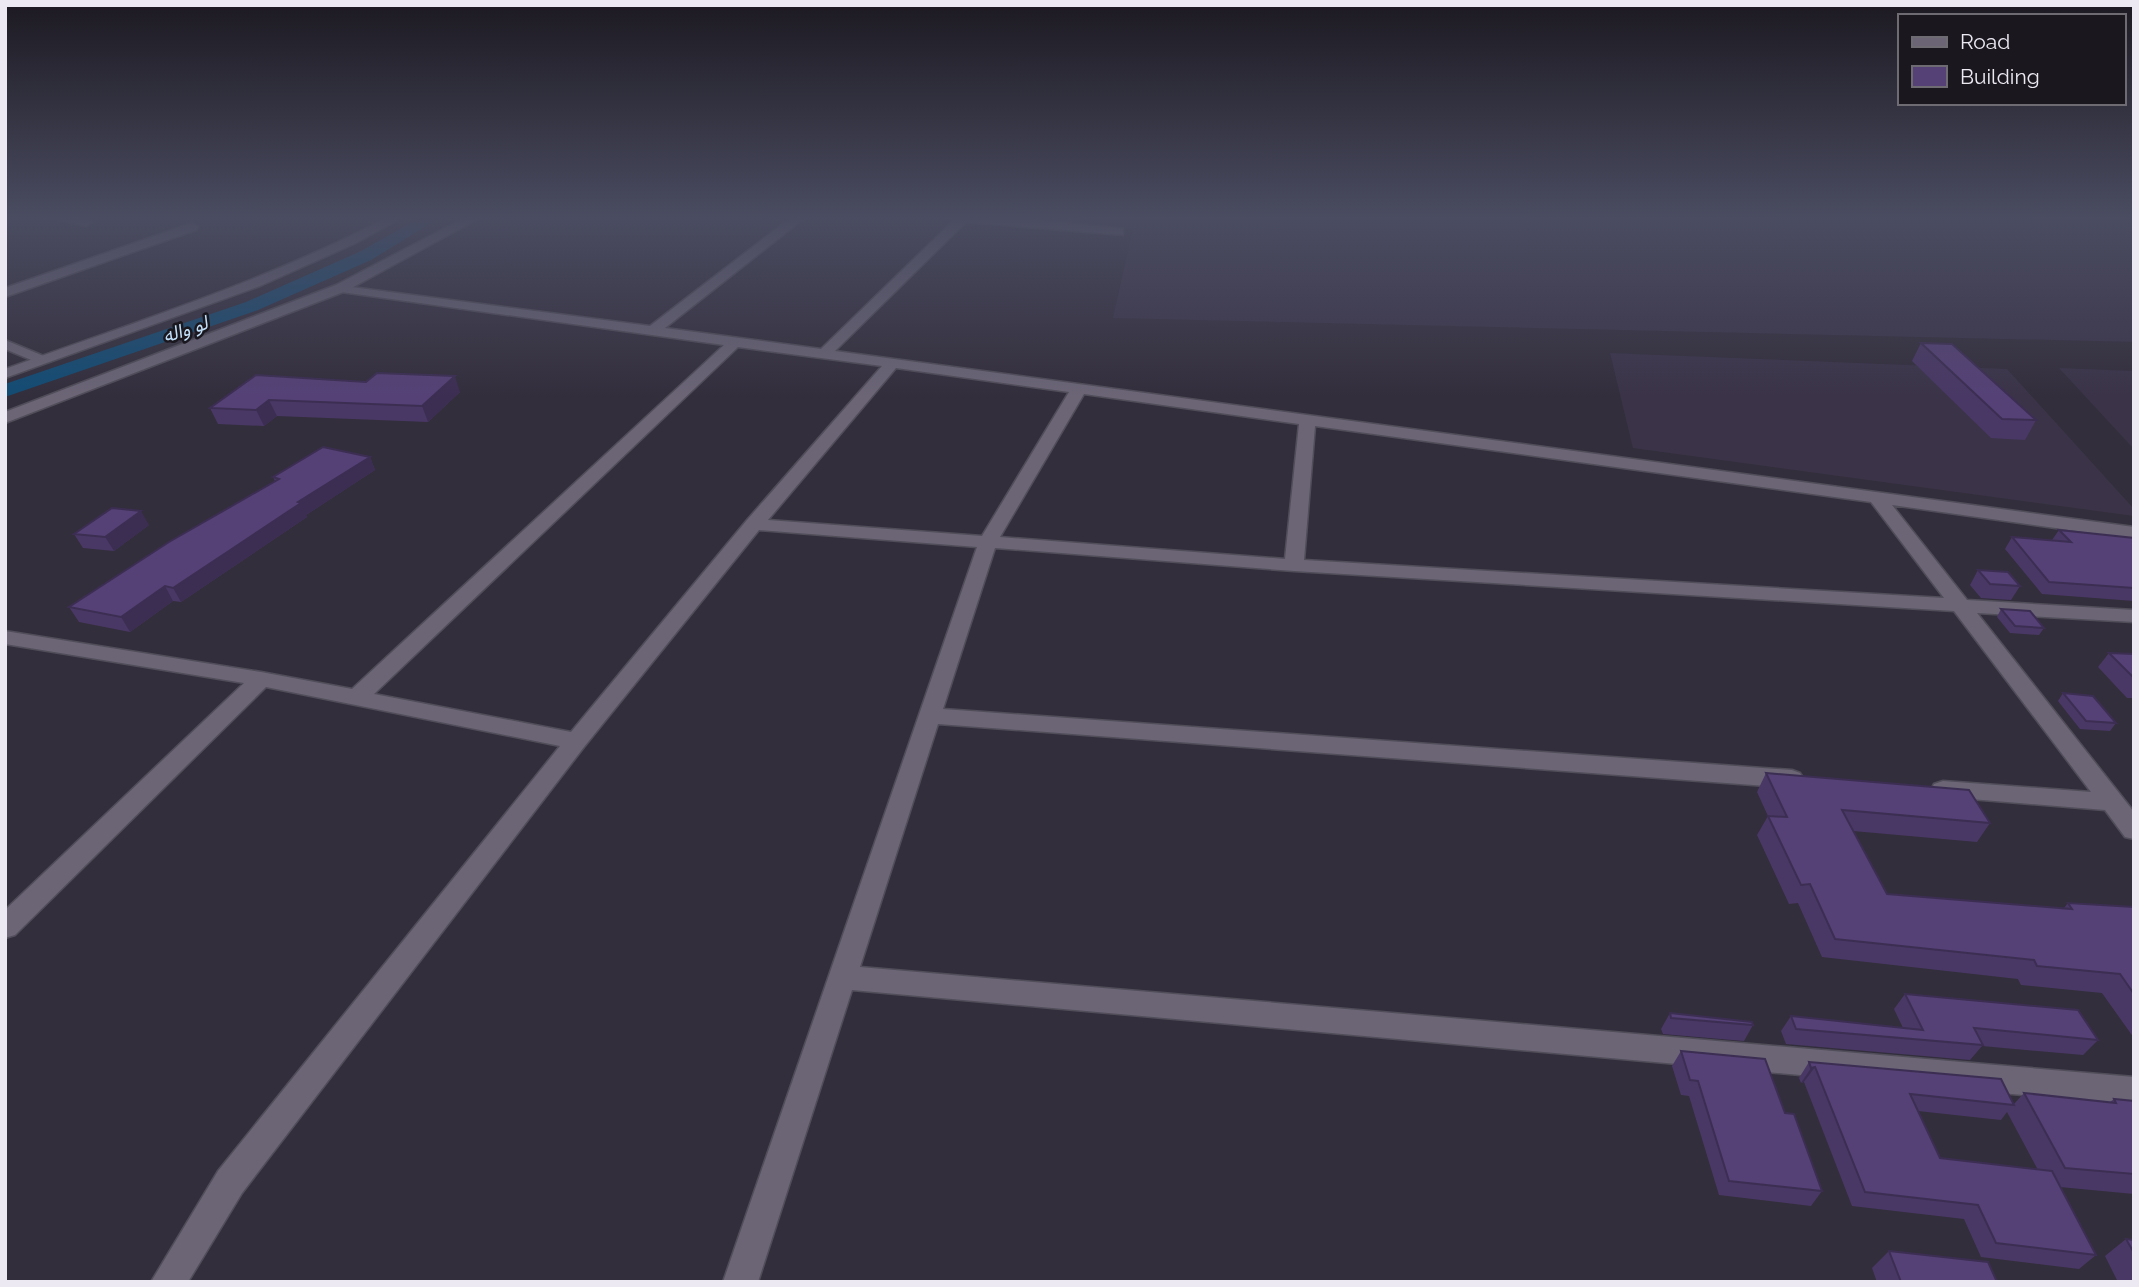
<svg xmlns="http://www.w3.org/2000/svg" width="2139" height="1287" font-family="Raleway,'Noto Sans Arabic',sans-serif">
<rect width="100%" height="100%" fill="#332e3c"/>
<g fill="#3b3449">
<polygon points="987,216 2134,216 2134,342 1113,318 1133,229"/>
<polygon points="1610,353 2007,369 2134,509 2134,516 1633,448"/>
<polygon points="2059,368 2134,371 2134,449"/>
</g>
<g fill="none" stroke-linecap="round" stroke-linejoin="round">
<polygon fill="#134c74" fill-rule="evenodd" points="423,216 443,216 371,260 258,310 5,397 5,384 246,302 359,252"/>
<g stroke="#514d59" stroke-width="3">
<g id="street">
<polygon points="43,216 72,216 92,222 86,226"/>
<path d="M793 216H807L665 328 821 349 954 220 937 216H984L1119 228 1123 229V235L966 222 835 351 2134 527V539L1892 505 1967 600 2134 610V622L1977 613 2134 812V839L2125 837 2105 810 1934 796 1931 790 1934 784 1943 781 2091 792 1954 611 1294 571 995 548 943 709 1792 770 1800 773 1804 779 1800 785 1792 788 938 724 860 967 2134 1077V1105L852 990 758 1282H723L977 547 759 530 584 747 242 1193 188 1282H151L218 1171 560 746 266 687 15 935 5 938V910L244 683 5 644V631L261 672 352 689 724 345 341 292 336 291V285L650 326ZM738 347 882 366 747 520 571 732 374 694ZM896 368 1069 392 982 536 768 520ZM1084 394 1299 424 1285 559 1000 537ZM1315 426 1871 502 1944 598 1304 560Z"/>
<polygon points="192,223 198,227 196,230 5,297 5,288"/>
<polygon points="5,340 46,357 48,360 41,364 5,349"/>
</g>
</g>
<g stroke="#514d59" stroke-width="3">
<g id="secondary">
<path d="M390 216H405L356 243 260 286 5 378V369C135 322 267 281 390 216Z"/>
<polygon points="468,216 483,216 346,291 5,423 5,412 336,285"/>
</g>
</g>
<use href="#street" fill="#6b6576" fill-rule="evenodd"/>
<use href="#secondary" fill="#6b6576" fill-rule="evenodd"/>
</g>
<g fill="#493865" fill-rule="evenodd">
<polygon points="1921,343 2036,420 2025,440 1991,438 1912,361"/>
<polygon points="256,375 460,392 428,422 277,416 264,426 218,424 210,408"/>
<polygon points="370,457 375,470 306,515 307,517 181,602 173,601 130,632 79,622 69,607 275,481 273,477"/>
<polygon points="149,525 114,551 83,548 74,534"/>
<polygon points="2059,530 2134,538 2134,601 2042,594 2005,549 2012,537 2052,540"/>
<polygon points="1978,570 2020,586 2011,600 1981,598 1970,585"/>
<polygon points="2001,609 2044,628 2039,635 2010,633 1997,617"/>
<polygon points="2109,653 2134,654 2134,698 2127,698 2098,667"/>
<polygon points="2063,693 2116,723 2110,731 2080,729 2058,701"/>
<polygon points="1766,773 1990,823 1977,842 1853,831 1887,894 2064,908 2068,903 2134,907 2134,1038 2102,993 2021,985 2018,979 1822,957 1798,903 1789,904 1757,835 1768,816 1757,792"/>
<polygon points="1905,994 2098,1040 2083,1055 1982,1046 1970,1060 1786,1044 1781,1031 1791,1016 1903,1028 1894,1009"/>
<polygon points="1670,1013 1753,1025 1744,1041 1663,1034 1661,1029"/>
<polygon points="1681,1051 1785,1113 1822,1191 1811,1206 1719,1195 1689,1096 1681,1095 1672,1066"/>
<path d="M1809 1062 2014 1104 2024 1093 2110 1102 2114 1099 2134 1101V1194L2060 1187 2096 1255 2079 1269 1981 1257 1964 1219 1852 1206 1804 1082 1801 1083 1799 1078ZM1918 1111 2001 1120 2007 1112 2038 1170 1940 1158Z"/>
<polygon points="2126,1239 2134,1240 2134,1282 2118,1282 2105,1256"/>
<polygon points="1889,1251 1997,1282 1877,1282 1872,1268"/>
</g>
<g fill="#3c2e53">
<polygon points="455,376 460,392 428,422 422,406"/>
<polygon points="269,400 277,416 264,426 256,410"/>
<polygon points="370,457 375,470 306,515 307,517 181,602 173,588 298,502"/>
<polygon points="141,511 149,525 114,551 105,537"/>
<polygon points="165,586 173,601 130,632 121,617"/>
<polygon points="1815,1067 1804,1082 1801,1083 1811,1068"/>
</g>
<g fill="#554176" stroke="#3c2e53" stroke-width="2">
<polygon points="1921,343 1952,344 2036,420 2002,419"/>
<polygon points="377,373 455,376 422,406 269,400 256,410 210,408 256,375 366,382"/>
<polygon points="323,447 370,457 298,502 301,503 173,588 165,586 121,617 69,607 169,542 279,479 273,477"/>
<polygon points="112,508 141,511 105,537 74,534"/>
<polygon points="2059,530 2134,538 2134,588 2049,582 2012,537 2071,542"/>
<polygon points="1978,570 2008,572 2020,586 1990,584"/>
<polygon points="2001,609 2030,611 2044,628 2015,626"/>
<polygon points="2109,653 2134,654 2134,678"/>
<polygon points="2063,693 2093,696 2116,723 2086,721"/>
<polygon points="1766,773 1969,790 1990,823 1842,810 1887,894 2072,909 2068,903 2134,907 2134,994 2120,974 2037,966 2034,960 1835,939 1810,884 1801,885 1768,816 1787,817"/>
<polygon points="1905,994 2078,1010 2098,1040 1974,1028 1983,1045 1796,1029 1791,1016 1923,1030"/>
<polygon points="1670,1013 1752,1022 1753,1025 1671,1018"/>
<polygon points="1681,1051 1765,1059 1785,1113 1794,1114 1822,1191 1729,1181 1698,1081 1690,1080"/>
<polygon points="1809,1062 2001,1079 2014,1105 1910,1094 1940,1158 2052,1171 2096,1255 1996,1243 1978,1205 1865,1192 1815,1067 1811,1068"/>
<polygon points="2024,1093 2116,1103 2114,1099 2134,1101 2134,1174 2065,1168"/>
<polygon points="2126,1239 2134,1240 2134,1253"/>
<polygon points="1889,1251 1988,1262 1997,1282 1901,1282"/>
</g>
<linearGradient id="sky" x2="0" y2="1"><stop stop-color="#1c1921"/><stop offset="0.55" stop-color="#4a4c61"/><stop offset="1" stop-color="#4a4c61" stop-opacity="0"/></linearGradient>
<rect width="2139" height="396" fill="url(#sky)"/>
<g text-anchor="middle" stroke-width="5" stroke-linejoin="round" paint-order="stroke">
<g font-size="19" font-style="italic" fill="#c1dff9" stroke="#1a171e">
<text transform="translate(185 329) rotate(-19)" y="7">لو واله</text>
</g>
</g>
<rect width="2139" height="1287" fill="none" stroke="#ece9f3" stroke-width="14"/>
<rect x="1898" y="14" width="228" height="91" fill="#1a171e" stroke="#6e6b73" stroke-width="2"/>
<rect x="1912" y="37" width="35" height="10" fill="#6b6576" stroke="#6e6b73" stroke-width="2"/>
<text x="1960" y="49" font-size="21" fill="#ece9f3">Road</text>
<rect x="1912" y="66" width="35" height="21" fill="#554176" stroke="#6e6b73" stroke-width="2"/>
<text x="1960" y="84" font-size="21" fill="#ece9f3">Building</text>
</svg>
